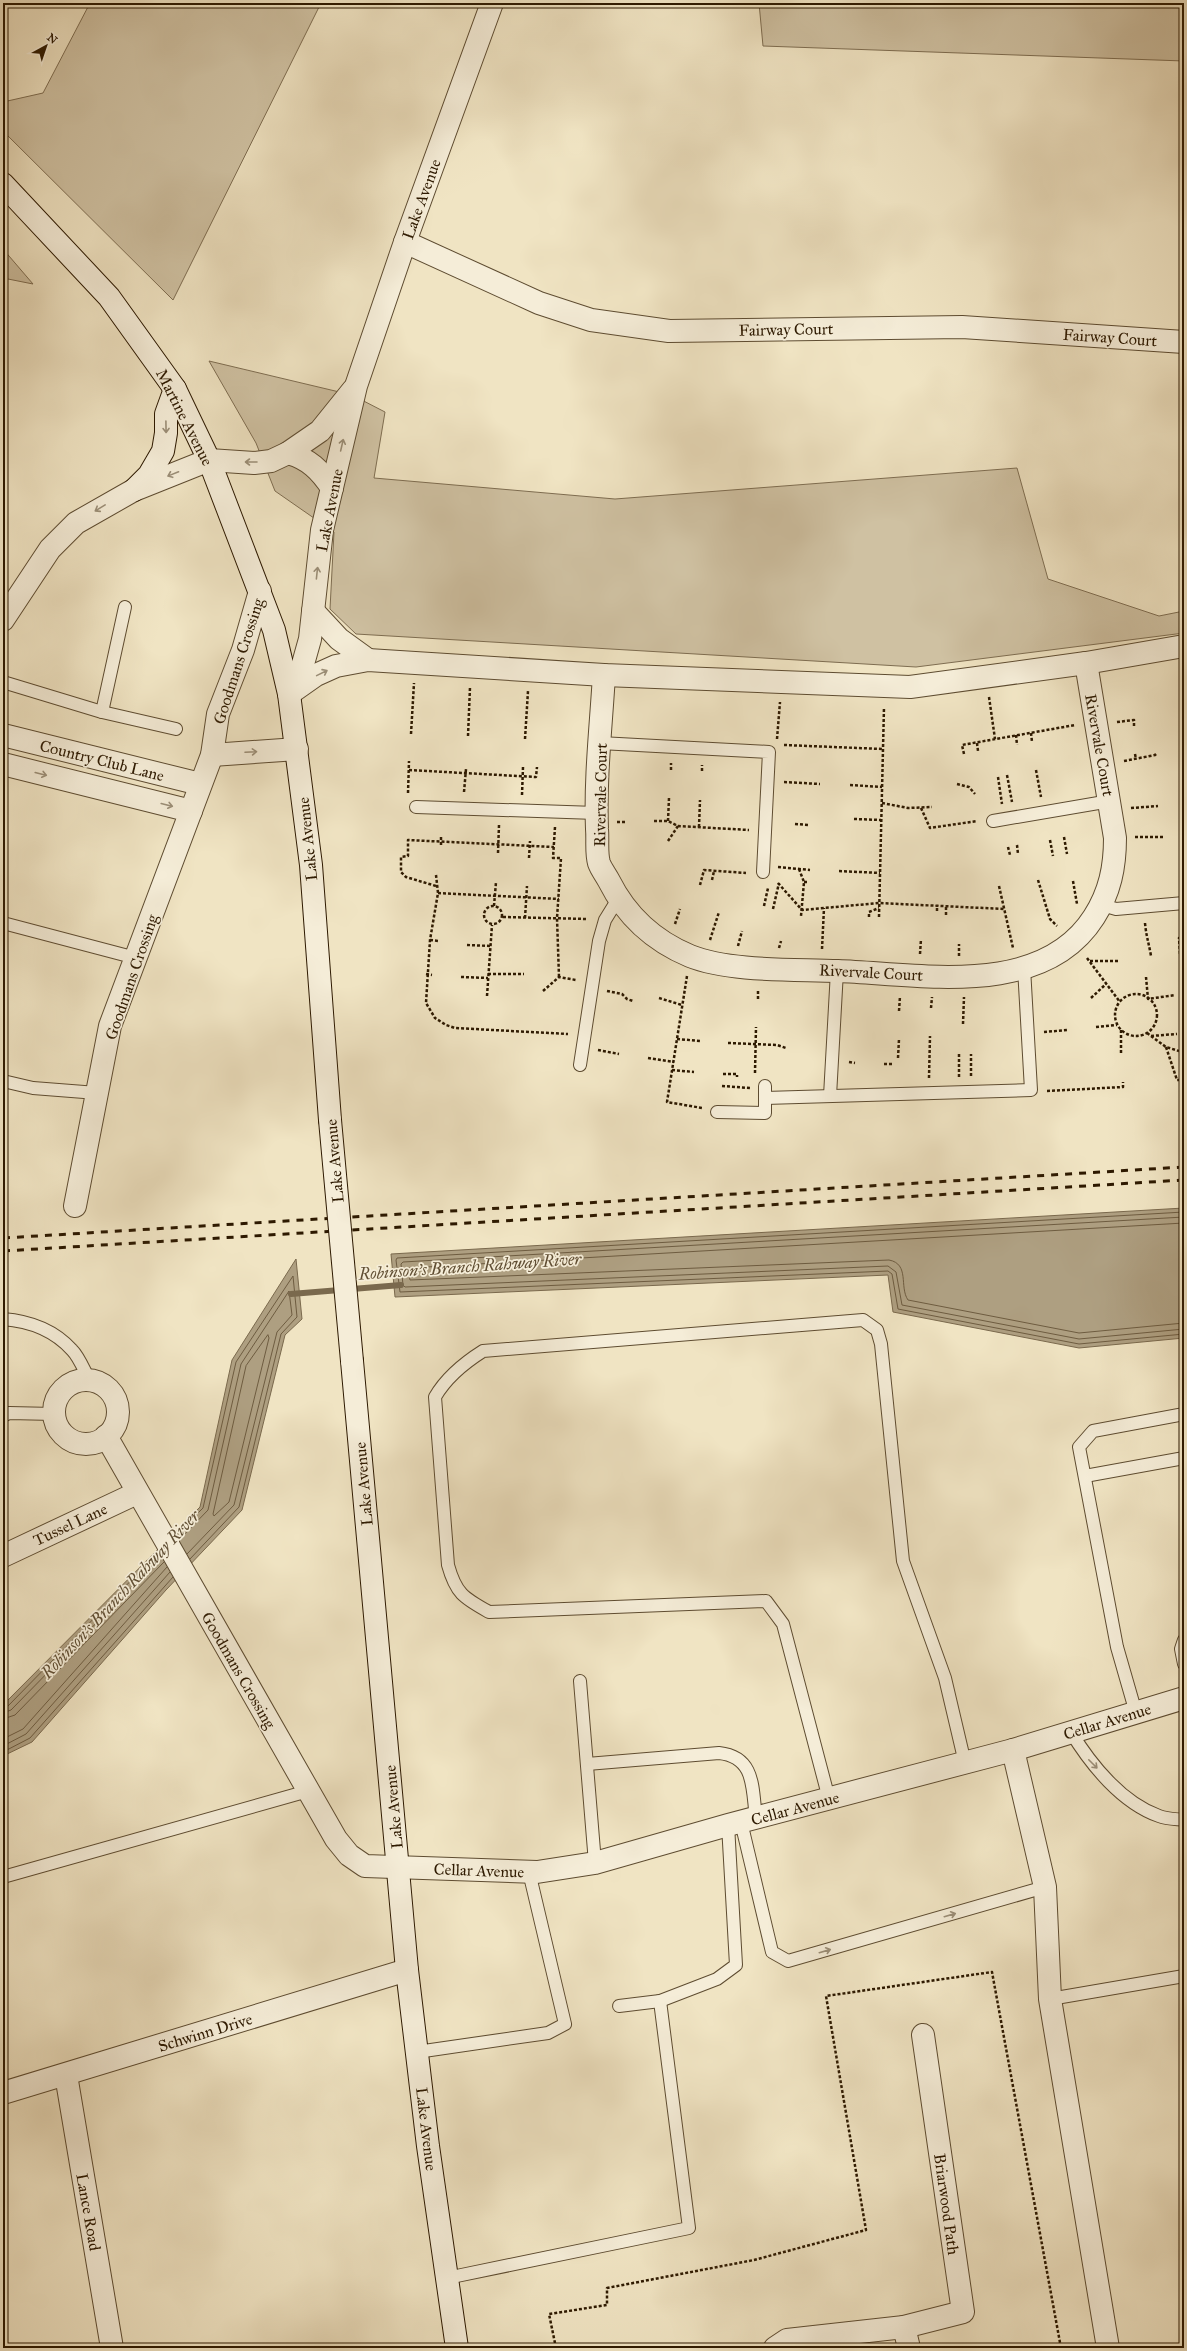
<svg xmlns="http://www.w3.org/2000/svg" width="1187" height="2351" font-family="'IM FELL Great Primer',serif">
<rect width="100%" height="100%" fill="#f0e4c3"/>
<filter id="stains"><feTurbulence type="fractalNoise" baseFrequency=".005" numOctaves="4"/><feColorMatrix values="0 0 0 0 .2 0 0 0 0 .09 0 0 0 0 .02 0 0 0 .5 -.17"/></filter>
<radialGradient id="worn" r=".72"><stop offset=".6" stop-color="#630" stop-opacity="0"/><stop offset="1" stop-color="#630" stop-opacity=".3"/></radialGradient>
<g fill="#cfc1a2" stroke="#7e6d51">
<polygon points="90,3 321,3 173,300 3,131 3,102 43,93"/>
<polygon points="759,3 1184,3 1184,61 763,46"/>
<polygon points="3,249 33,284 3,278"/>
<polygon points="209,361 352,395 385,412 374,478 615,499 1017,468 1048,579 1159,616 1184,611 1184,633 916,667 356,634 330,609 334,532 275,491 256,443"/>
</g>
<g fill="#ae9f81" stroke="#7a694d">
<polygon points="1184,1208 1184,1338 1079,1348 893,1312 888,1275 395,1297 391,1254"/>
<polygon points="296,1259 302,1319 285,1335 242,1510 166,1590 32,1742 3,1756 3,1705 200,1507 232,1360"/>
</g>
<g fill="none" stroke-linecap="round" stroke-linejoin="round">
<g stroke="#6e5c40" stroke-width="1">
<polyline points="1184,1212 397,1258 396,1260 400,1292 888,1271 892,1274 898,1309 1079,1344 1184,1334"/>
<polyline points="1184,1217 403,1262 401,1264 403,1285 405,1287 888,1266 896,1272 902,1305 1079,1339 1184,1329"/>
<path d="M1184 1223 409 1268 408 1270 410 1280 889 1260C910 1264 899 1287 908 1300L1079 1333 1184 1323"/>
<polygon points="268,1335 269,1338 229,1502 214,1516 213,1514 246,1366"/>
<polyline points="176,1535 203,1508 236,1362 293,1276 297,1317 281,1334 239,1507 190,1559"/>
<polyline points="179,1540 208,1510 241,1364 289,1291 292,1315 277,1332 234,1505 187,1554"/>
<polyline points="3,1708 8,1706 159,1552"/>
<polyline points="3,1713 11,1710 161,1557"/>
<polyline points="3,1719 15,1715 164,1562"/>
<polyline points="3,1739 23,1729 167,1567"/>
<polyline points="3,1746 26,1734 170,1572"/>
<polyline points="3,1752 30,1738 173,1577"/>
</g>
<polyline stroke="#7a694d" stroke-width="6" points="291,1294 401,1285"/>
<g stroke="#5e4c31" stroke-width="14">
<g id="service">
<polyline points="3,682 102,712 176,729"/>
<polyline points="102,712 125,607"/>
<polyline points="600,743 769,752 763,872"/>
<polyline points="416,807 596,813"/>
<polyline points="993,821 1110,801"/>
<polyline points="1102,905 1116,909 1184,903"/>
<polyline points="3,923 136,958"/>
<polyline points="580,1065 599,941 605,920 618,899"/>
<polyline points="3,1081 33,1088 97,1093"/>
<polyline points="830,1096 837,971"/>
<polyline points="765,1098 1031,1090 1024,968"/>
<polyline points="717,1112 765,1113 765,1086"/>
<path d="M3 1319C29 1321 54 1330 72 1350 79 1357 84 1370 89 1379"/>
<polyline points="3,1416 9,1413 54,1414"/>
<polyline points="1085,1476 1184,1458"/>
<polyline points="1184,1640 1181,1649 1184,1664"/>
<polyline points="580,1681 595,1863"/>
<polyline points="1136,1713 1117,1647 1079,1447 1093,1431 1184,1414"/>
<path d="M1071 1732C1091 1765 1122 1803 1159 1816 1167 1819 1176 1819 1184 1820"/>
<path d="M587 1764 719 1753C756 1757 752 1789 756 1818"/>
<path d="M829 1799 783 1624 766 1601 489 1612C464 1598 456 1594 448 1565L435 1397C446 1378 464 1363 483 1351L863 1320 877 1330 881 1344 903 1561 945 1678 965 1763"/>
<polyline points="741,1822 772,1952 788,1961 1045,1887"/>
<polyline points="3,1877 308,1791"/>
<polyline points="1050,1999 1184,1976"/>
<polyline points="619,2006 660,2001 717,1979 736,1965 728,1825"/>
<polyline points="417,2052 548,2033 565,2024 529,1872"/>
<polyline points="447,2278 689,2228 660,2001"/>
</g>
</g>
<g stroke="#5e4c31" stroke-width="24">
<g id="minor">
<polyline points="405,242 539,303 591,320 669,331 962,327 1184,342"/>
<path d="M288 453C309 459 320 470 332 488"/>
<polyline points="313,611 339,639 368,660"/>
<polyline points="3,620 50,549 76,523 134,490 209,460 254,463 271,461 288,453 320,431 353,390"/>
<path d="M604 675C601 726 595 778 597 829 598 840 596 853 599 863 601 869 606 875 609 881 626 915 654 941 690 956 730 972 795 969 838 971 920 974 1042 999 1094 917 1110 892 1115 867 1115 838L1086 663"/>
<polyline points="289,693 303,664 310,639 322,530 356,386 405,242 492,3"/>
<polyline points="289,694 316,675 336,666 368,660 604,675 910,687 1086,663 1184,646"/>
<polyline points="3,735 200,784"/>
<polyline points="212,755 297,749"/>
<polyline points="3,764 191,811"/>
<polyline points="75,1206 110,1026 212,755 218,714 243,650 260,591"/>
<circle cx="86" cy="1412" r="32"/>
<polyline points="106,1436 336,1839 349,1855 365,1866 537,1872 595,1863 728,1825 1013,1750 1184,1698"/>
<polyline points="3,1556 137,1493"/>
<polyline points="1013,1750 1045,1887 1050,1999 1108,2348"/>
<polyline points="66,2075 112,2348"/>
<polyline points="3,2093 407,1970"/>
<polyline points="904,2327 909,2348"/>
<polyline points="775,2348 787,2340 904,2327 963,2312 923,2035"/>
</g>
</g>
<g stroke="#2d1900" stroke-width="24">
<g id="secondary">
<polyline points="3,184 109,297 175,389 209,460 274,630 289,694 311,865 330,1120"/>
<polyline points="134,490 149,475 163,451 166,433 166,414 175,389"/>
<polyline points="352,1361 407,1970 428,2146 457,2348"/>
</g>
</g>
<g stroke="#2d1900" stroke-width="2.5" stroke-dasharray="3 2" stroke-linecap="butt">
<polyline points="989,697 995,739"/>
<polyline points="1117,722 1134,720 1134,726"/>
<polyline points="1031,733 1032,742"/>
<polyline points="411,734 414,683"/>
<polyline points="1016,735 1017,745"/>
<polyline points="468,736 470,687"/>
<polyline points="525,739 528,691"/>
<polyline points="777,739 780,702"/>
<polyline points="977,743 978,751"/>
<polyline points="784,745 883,749"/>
<polyline points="964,754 962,745 1075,725"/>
<polyline points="1135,754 1136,759"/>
<polyline points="1124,761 1155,755 1157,753"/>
<polyline points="409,770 536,777 537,767"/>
<polyline points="671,770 671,763"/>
<polyline points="1036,770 1041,797"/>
<polyline points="702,771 702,765"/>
<polyline points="1007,775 1012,802"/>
<polyline points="998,777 1002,804"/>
<polyline points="784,782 820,784"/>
<polyline points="957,784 969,787 975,794"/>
<polyline points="850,785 882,787"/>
<polyline points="464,792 466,769"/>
<polyline points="408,793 409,761"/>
<polyline points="522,795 523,767"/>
<polyline points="882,803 908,808 932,807"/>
<polyline points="921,808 930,828 977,821"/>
<polyline points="1131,808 1158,806"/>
<polyline points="854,819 881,820"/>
<polyline points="654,821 668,821 678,826 749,830"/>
<polyline points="668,821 669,798"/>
<polyline points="617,822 625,822"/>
<polyline points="795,824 809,825"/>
<polyline points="555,827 553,858 561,858 557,918 559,977"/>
<polyline points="699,827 700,800"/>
<polyline points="1064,837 1067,854"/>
<polyline points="1135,837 1163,837"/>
<polyline points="1050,840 1053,856"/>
<polyline points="668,841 678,826"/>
<polyline points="441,845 441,837"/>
<polyline points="1017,845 1018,854"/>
<polyline points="1008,847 1010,855"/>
<polyline points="498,853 499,825"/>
<polyline points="529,858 530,841"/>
<polyline points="778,867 810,870"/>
<polyline points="799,869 804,882 801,916"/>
<polyline points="839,871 880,873"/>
<polyline points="436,875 438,893 430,940 426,1003 435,1018 446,1025 455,1028 568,1034"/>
<polyline points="712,880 714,871"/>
<polyline points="1038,880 1050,919 1057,926"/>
<polyline points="1073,881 1077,904"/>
<polyline points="804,882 809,882"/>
<polyline points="778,883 802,910 879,903 1004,909"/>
<polyline points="700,885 704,870 746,873"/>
<polyline points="436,886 406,877 401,872 401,857 408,856 408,840 554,847"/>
<polyline points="999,886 1013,948"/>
<polyline points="438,893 559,899"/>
<circle cx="493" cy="915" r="9"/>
<polyline points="494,906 496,882"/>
<polyline points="764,906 768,888"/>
<polyline points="773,909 779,883"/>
<polyline points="937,911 937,905"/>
<polyline points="946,915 946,906"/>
<polyline points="503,917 588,919"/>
<polyline points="869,917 869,912 879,908"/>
<polyline points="879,917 884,707"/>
<polyline points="525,918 527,886"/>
<polyline points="1182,920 1184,941"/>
<path d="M1145 923C1146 935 1149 944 1151 956"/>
<polyline points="675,924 680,909"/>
<polyline points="430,940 439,941"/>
<polyline points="710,940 719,912"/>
<polyline points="467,945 491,946"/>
<polyline points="738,946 742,931"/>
<polyline points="779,948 781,941"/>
<polyline points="822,949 824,908"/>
<polyline points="920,954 921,939"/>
<polyline points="1180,954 1179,938 1184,938"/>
<polyline points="959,956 959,944"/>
<polyline points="1087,958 1120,1002"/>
<polyline points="1090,961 1118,961"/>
<polyline points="426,974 432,975"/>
<polyline points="488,974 524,974"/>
<polyline points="687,976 667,1102 702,1108"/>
<polyline points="461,977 488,978"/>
<polyline points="1146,977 1148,999 1175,995"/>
<polyline points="543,991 559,977 576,980"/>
<polyline points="607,991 622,994 627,999 633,1001"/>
<circle cx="1136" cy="1015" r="21"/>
<polyline points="487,996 492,925"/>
<polyline points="659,998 682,1005"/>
<polyline points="1091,998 1106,984"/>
<polyline points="758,999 758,990"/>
<polyline points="931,1008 932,997"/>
<polyline points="899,1011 900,996"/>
<polyline points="963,1024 964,997"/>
<polyline points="1096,1027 1117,1025"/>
<polyline points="1121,1030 1121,1053"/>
<polyline points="1044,1032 1067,1030"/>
<polyline points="1147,1033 1166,1047 1179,1051"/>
<polyline points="1151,1036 1177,1034"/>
<polyline points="677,1039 700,1041"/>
<polyline points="728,1043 777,1045 786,1048"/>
<polyline points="1166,1047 1177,1080 1184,1080"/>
<polyline points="598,1050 619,1054"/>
<polyline points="648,1058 674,1062"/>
<polyline points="898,1058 899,1039"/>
<polyline points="849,1062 855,1063"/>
<polyline points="884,1064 892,1064"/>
<polyline points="672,1070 694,1072"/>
<polyline points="755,1073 756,1027"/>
<polyline points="723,1074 737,1074 737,1077"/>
<polyline points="971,1076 971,1054"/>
<polyline points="959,1077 959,1053"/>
<polyline points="929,1078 930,1036"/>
<polyline points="722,1086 750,1088"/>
<polyline points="1047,1091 1123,1087 1123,1082"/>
<polyline points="556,2348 549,2314 607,2305 607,2288 754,2260 866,2230 826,1996 992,1972 1061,2348"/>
</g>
<use href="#service" stroke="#f5edd8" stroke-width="12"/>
<use href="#minor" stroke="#f5edd8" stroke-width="22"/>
<use href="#secondary" stroke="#f5edd8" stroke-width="22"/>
<g stroke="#2d1900" stroke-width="3" stroke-dasharray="7 7" stroke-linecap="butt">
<polyline points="3,1238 1184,1167"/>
<polyline points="3,1251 1184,1180"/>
</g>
<g stroke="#2d1900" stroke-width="24" stroke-linecap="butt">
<polyline id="secondary-bridge" points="330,1120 352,1361"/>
</g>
<use href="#secondary-bridge" stroke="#f5edd8" stroke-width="22"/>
</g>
<defs><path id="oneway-shaft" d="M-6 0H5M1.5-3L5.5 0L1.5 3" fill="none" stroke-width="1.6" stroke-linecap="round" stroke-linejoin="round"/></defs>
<g stroke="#9b8e77">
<use href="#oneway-shaft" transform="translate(166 427) rotate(89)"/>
<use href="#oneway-shaft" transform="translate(342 445) rotate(-77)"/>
<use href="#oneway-shaft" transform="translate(251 462) rotate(-180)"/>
<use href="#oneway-shaft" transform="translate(173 474) rotate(158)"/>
<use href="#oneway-shaft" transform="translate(100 508) rotate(149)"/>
<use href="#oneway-shaft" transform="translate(317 573) rotate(-84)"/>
<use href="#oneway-shaft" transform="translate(322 673) rotate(-26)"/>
<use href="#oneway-shaft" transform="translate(251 752) rotate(-3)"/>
<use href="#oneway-shaft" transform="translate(41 774) rotate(14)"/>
<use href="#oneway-shaft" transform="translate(167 805) rotate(14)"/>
<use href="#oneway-shaft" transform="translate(1093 1764) rotate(45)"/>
<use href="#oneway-shaft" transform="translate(950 1915) rotate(-16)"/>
<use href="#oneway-shaft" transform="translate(825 1951) rotate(-16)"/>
</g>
<g text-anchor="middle" stroke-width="3.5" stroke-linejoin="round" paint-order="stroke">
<g font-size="16" fill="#2d1900" stroke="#f5edd8">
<text transform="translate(421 199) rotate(-70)" y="6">Lake Avenue</text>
<text transform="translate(786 329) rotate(-1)" y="6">Fairway Court</text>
<text transform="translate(1110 337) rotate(4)" y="6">Fairway Court</text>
<text transform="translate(185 417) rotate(63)" y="6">Martine Avenue</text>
<text transform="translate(329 510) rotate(-79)" y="6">Lake Avenue</text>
<text transform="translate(238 661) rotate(-72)" y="6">Goodmans Crossing</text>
<text transform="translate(1100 745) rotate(80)" y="6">Rivervale Court</text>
<text transform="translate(102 760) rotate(14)" y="6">Country Club Lane</text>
<text transform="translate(600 795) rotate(-89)" y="6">Rivervale Court</text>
<text transform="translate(307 839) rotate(-96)" y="6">Lake Avenue</text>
<text transform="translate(871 972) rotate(3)" y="6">Rivervale Court</text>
<text transform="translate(131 977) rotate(-71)" y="6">Goodmans Crossing</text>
<text transform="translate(334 1161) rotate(-95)" y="6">Lake Avenue</text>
<text transform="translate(363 1484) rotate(-95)" y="6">Lake Avenue</text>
<text transform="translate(70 1524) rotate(-25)" y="6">Tussel Lane</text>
<text transform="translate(239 1670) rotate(60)" y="6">Goodmans Crossing</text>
<text transform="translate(1107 1721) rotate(-17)" y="6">Cellar Avenue</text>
<text transform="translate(393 1807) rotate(-95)" y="6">Lake Avenue</text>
<text transform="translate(795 1808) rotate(-15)" y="6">Cellar Avenue</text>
<text transform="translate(479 1870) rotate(2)" y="6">Cellar Avenue</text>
<text transform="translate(205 2032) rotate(-17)" y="6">Schwinn Drive</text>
<text transform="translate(427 2129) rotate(83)" y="6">Lake Avenue</text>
<text transform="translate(947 2204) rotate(82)" y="6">Briarwood Path</text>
<text transform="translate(89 2212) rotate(80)" y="6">Lance Road</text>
</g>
<g font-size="17" font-style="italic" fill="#614f34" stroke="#f5edd8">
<text transform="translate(470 1266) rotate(-4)" y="6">Robinson's Branch Rahway River</text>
<text transform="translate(120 1594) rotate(-47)" y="6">Robinson's Branch Rahway River</text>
</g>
</g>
<rect width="1187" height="2351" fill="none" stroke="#f0e4c3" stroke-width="16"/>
<rect x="4" y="4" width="1179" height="2343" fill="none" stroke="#2d1900" stroke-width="2"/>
<rect x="8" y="8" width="1171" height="2335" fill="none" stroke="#2d1900"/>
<g transform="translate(46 46) rotate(40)" stroke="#f5edd8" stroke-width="3" paint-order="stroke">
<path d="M0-3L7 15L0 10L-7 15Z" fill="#2d1900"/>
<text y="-6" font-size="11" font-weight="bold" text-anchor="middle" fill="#2d1900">N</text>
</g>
<rect width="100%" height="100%" filter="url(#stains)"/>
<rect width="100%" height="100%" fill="url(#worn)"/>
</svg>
